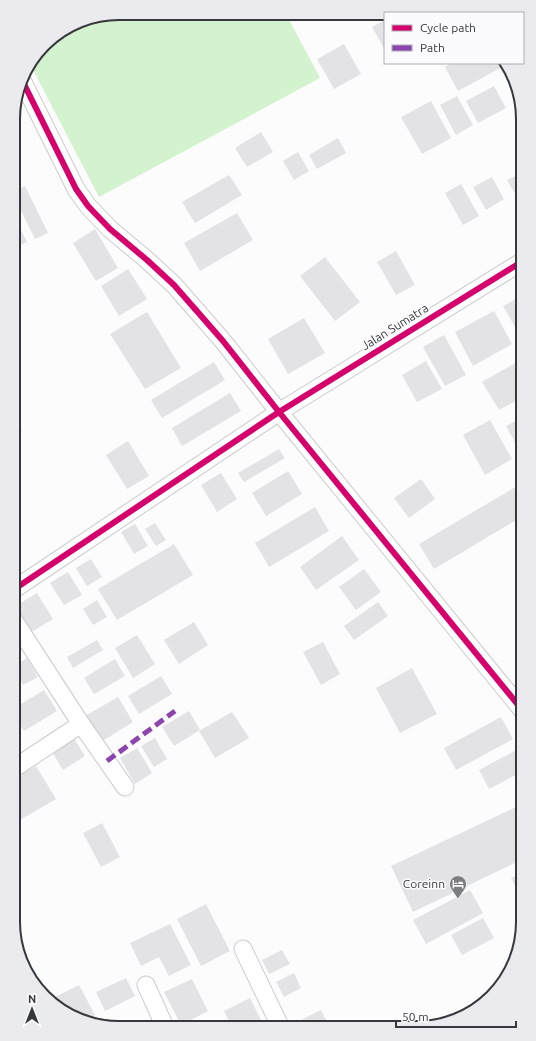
<svg xmlns="http://www.w3.org/2000/svg" width="536" height="1041" font-family="Ubuntu,sans-serif">
<rect width="100%" height="100%" fill="#fcfcfd"/>
<polygon fill="#d2f3cd" points="119,13 286,14 320,78 99,197 30,64 49,40 79,21"/>
<g fill="#e3e3e6">
<polygon points="385,20 385,50 372,27"/>
<polygon points="344,44 361,74 334,89 317,59"/>
<polygon points="451,63 503,63 504,66 458,91 445,67"/>
<polygon points="494,86 506,108 478,123 466,101"/>
<polygon points="457,96 473,125 456,135 440,105"/>
<polygon points="431,101 451,138 422,154 401,117"/>
<polygon points="261,132 273,152 247,167 235,148"/>
<polygon points="338,138 346,153 317,169 309,155"/>
<polygon points="298,152 309,171 294,180 283,161"/>
<polygon points="523,172 523,208 507,180"/>
<polygon points="229,175 242,195 195,223 182,202"/>
<polygon points="492,177 504,199 486,210 473,187"/>
<polygon points="461,184 479,216 463,225 445,193"/>
<polygon points="25,186 48,233 35,239 14,197 14,191"/>
<polygon points="237,213 253,240 200,271 184,243"/>
<polygon points="14,216 27,242 14,248"/>
<polygon points="95,229 118,268 96,281 73,243"/>
<polygon points="396,251 415,285 396,295 377,262"/>
<polygon points="325,257 360,302 335,321 300,276"/>
<polygon points="128,269 147,299 119,316 101,286"/>
<polygon points="523,295 523,341 503,306"/>
<polygon points="494,311 512,344 473,366 455,332"/>
<polygon points="147,312 181,368 145,389 110,334"/>
<polygon points="304,318 325,353 288,374 268,339"/>
<polygon points="444,335 466,375 445,386 423,347"/>
<polygon points="426,361 442,389 417,402 402,375"/>
<polygon points="519,361 523,368 523,397 499,410 482,382"/>
<polygon points="214,362 225,380 162,418 151,400"/>
<polygon points="230,393 241,411 182,446 172,428"/>
<polygon points="14,415 22,431 14,435"/>
<polygon points="523,417 523,457 506,426"/>
<polygon points="490,420 512,459 485,475 463,435"/>
<polygon points="128,441 149,476 127,489 106,455"/>
<polygon points="279,449 285,458 244,482 238,473"/>
<polygon points="288,471 302,494 266,516 252,493"/>
<polygon points="221,473 237,499 217,512 201,485"/>
<polygon points="421,479 435,499 409,518 394,498"/>
<polygon points="517,486 523,496 523,516 434,569 419,544"/>
<polygon points="315,507 329,531 269,567 255,543"/>
<polygon points="155,523 166,540 156,546 145,529"/>
<polygon points="135,524 148,546 134,554 121,532"/>
<polygon points="342,536 359,560 316,590 300,567"/>
<polygon points="174,544 193,575 117,620 98,589"/>
<polygon points="91,559 102,577 87,586 76,568"/>
<polygon points="364,569 381,592 356,610 339,587"/>
<polygon points="68,572 82,595 64,605 50,583"/>
<polygon points="37,593 53,619 30,633 14,607"/>
<polygon points="97,600 107,617 93,625 83,609"/>
<polygon points="378,602 388,616 354,640 344,626"/>
<polygon points="194,622 208,645 179,664 164,640"/>
<polygon points="137,635 155,664 133,678 115,648"/>
<polygon points="97,640 103,650 73,668 67,657"/>
<polygon points="323,642 340,674 321,685 303,652"/>
<polygon points="27,658 38,677 23,685 13,669 13,667"/>
<polygon points="115,659 125,676 94,694 84,678"/>
<polygon points="412,668 437,714 400,733 376,688"/>
<polygon points="161,676 172,694 139,714 128,696"/>
<polygon points="44,690 57,711 24,731 13,714 13,709"/>
<polygon points="118,697 133,722 101,742 85,716"/>
<polygon points="189,711 200,730 174,746 162,727"/>
<polygon points="232,712 249,738 215,758 199,731"/>
<polygon points="501,717 513,739 456,770 444,748"/>
<polygon points="71,734 85,756 63,770 49,747"/>
<polygon points="155,738 167,759 154,767 141,746"/>
<polygon points="522,747 523,771 489,789 479,770"/>
<polygon points="137,748 152,773 135,784 120,758"/>
<polygon points="36,766 56,799 13,824 13,779"/>
<polygon points="522,804 523,859 413,912 391,866"/>
<polygon points="102,823 120,857 101,867 83,833"/>
<polygon points="523,872 523,901 511,878"/>
<polygon points="470,890 483,913 426,944 413,920"/>
<polygon points="206,904 230,951 201,966 177,919"/>
<polygon points="483,918 494,938 462,955 451,935"/>
<polygon points="170,924 191,965 169,976 159,957 141,966 130,943"/>
<polygon points="282,950 290,964 269,974 262,960"/>
<polygon points="294,973 301,988 284,997 276,982"/>
<polygon points="126,978 135,996 105,1011 96,992"/>
<polygon points="192,979 208,1011 181,1025 164,992"/>
<polygon points="79,985 95,1015 87,1019 53,1004 51,999"/>
<polygon points="250,998 265,1028 232,1027 224,1011"/>
<polygon points="321,1010 330,1028 297,1028 295,1023"/>
</g>
<g fill="none" stroke-linecap="round" stroke-linejoin="round">
<g stroke="#cccccf" stroke-width="19">
<g id="minor">
<polyline points="22,80 76,189 88,206 110,229 147,260 174,285 223,341 279,412 523,711"/>
<polyline points="13,590 279,412 523,261"/>
<polyline points="13,619 81,724 125,787"/>
<polyline points="13,769 81,724"/>
<polyline points="243,949 281,1028"/>
<polyline points="146,985 165,1027"/>
</g>
</g>
<use href="#minor" stroke="#fff" stroke-width="17"/>
<polyline stroke="#8e44ad" stroke-width="5" stroke-dasharray="10 5" stroke-linecap="butt" points="107,761 175,711"/>
<g stroke="#fbfbfe" stroke-width="8">
<g id="cycleway">
<polyline points="22,80 76,189 88,206 110,229 147,260 174,285 223,341 279,412 523,711"/>
<polyline points="13,590 279,412 523,261"/>
</g>
</g>
<use href="#cycleway" stroke="#d6006c" stroke-width="6"/>
</g>
<defs>
<g id="hotel-pin" transform="scale(0.9)"><path d="M0 17L-7.5 6A9.5 9.5 0 1 1 7.5 6Z" fill="#7c7d80" stroke="#fbfbfe"/><path d="M-6-4.5h1.5V1H6V5H4.5V3h-9V5H-6ZM-4 0a1.8 1.8 0 1 1 3.6 0ZM.5 0V-2.5h3Q6-2.5 6 0Z" fill="#fff"/></g>
</defs>
<g fill-rule="evenodd">
<use href="#hotel-pin" x="458" y="884"/>
</g>
<g text-anchor="middle" stroke-width="3" stroke-linejoin="round" paint-order="stroke">
<g font-size="12" fill="#37383d" stroke="#fbfbfe">
<text transform="translate(395 327) rotate(-32)" y="4">Jalan Sumatra</text>
</g>
<g font-size="12" fill="#37383d" stroke="#fbfbfe" text-anchor="end">
<text x="445" y="888">Coreinn</text>
</g>
</g>
<path d="M0 0H536V1041H0ZM119 20H417A99 99 0 0 1 516 119V922A99 99 0 0 1 417 1021H119A99 99 0 0 1 20 922V119A99 99 0 0 1 119 20Z" fill="#ebebef" fill-rule="evenodd"/>
<path fill="none" stroke="#37383d" stroke-width="2" d="M119 20H417A99 99 0 0 1 516 119V922A99 99 0 0 1 417 1021H119A99 99 0 0 1 20 922V119A99 99 0 0 1 119 20Z"/>
<rect x="384" y="12" width="140" height="52" fill="#fbfbfe" stroke="#adadb1"/>
<rect x="392" y="25" width="20" height="6" fill="#d6006c" stroke="#adadb1"/>
<text x="420" y="32" font-size="12" fill="#37383d">Cycle path</text>
<rect x="392" y="45" width="20" height="6" fill="#8e44ad" stroke="#adadb1"/>
<text x="420" y="52" font-size="12" fill="#37383d">Path</text>
<g transform="translate(32 1009)" stroke="#fbfbfe" stroke-width="3" paint-order="stroke">
<path d="M0-3L7 15L0 10L-7 15Z" fill="#37383d"/>
<text y="-6" font-size="11" font-weight="bold" text-anchor="middle" fill="#37383d">N</text>
</g>
<path d="M396 1021v6h120v-6" fill="none" stroke="#37383d" stroke-width="2"/>
<text x="402" y="1021" font-size="12" fill="#37383d" stroke="#fbfbfe" stroke-width="3" paint-order="stroke">50 m</text>
</svg>
